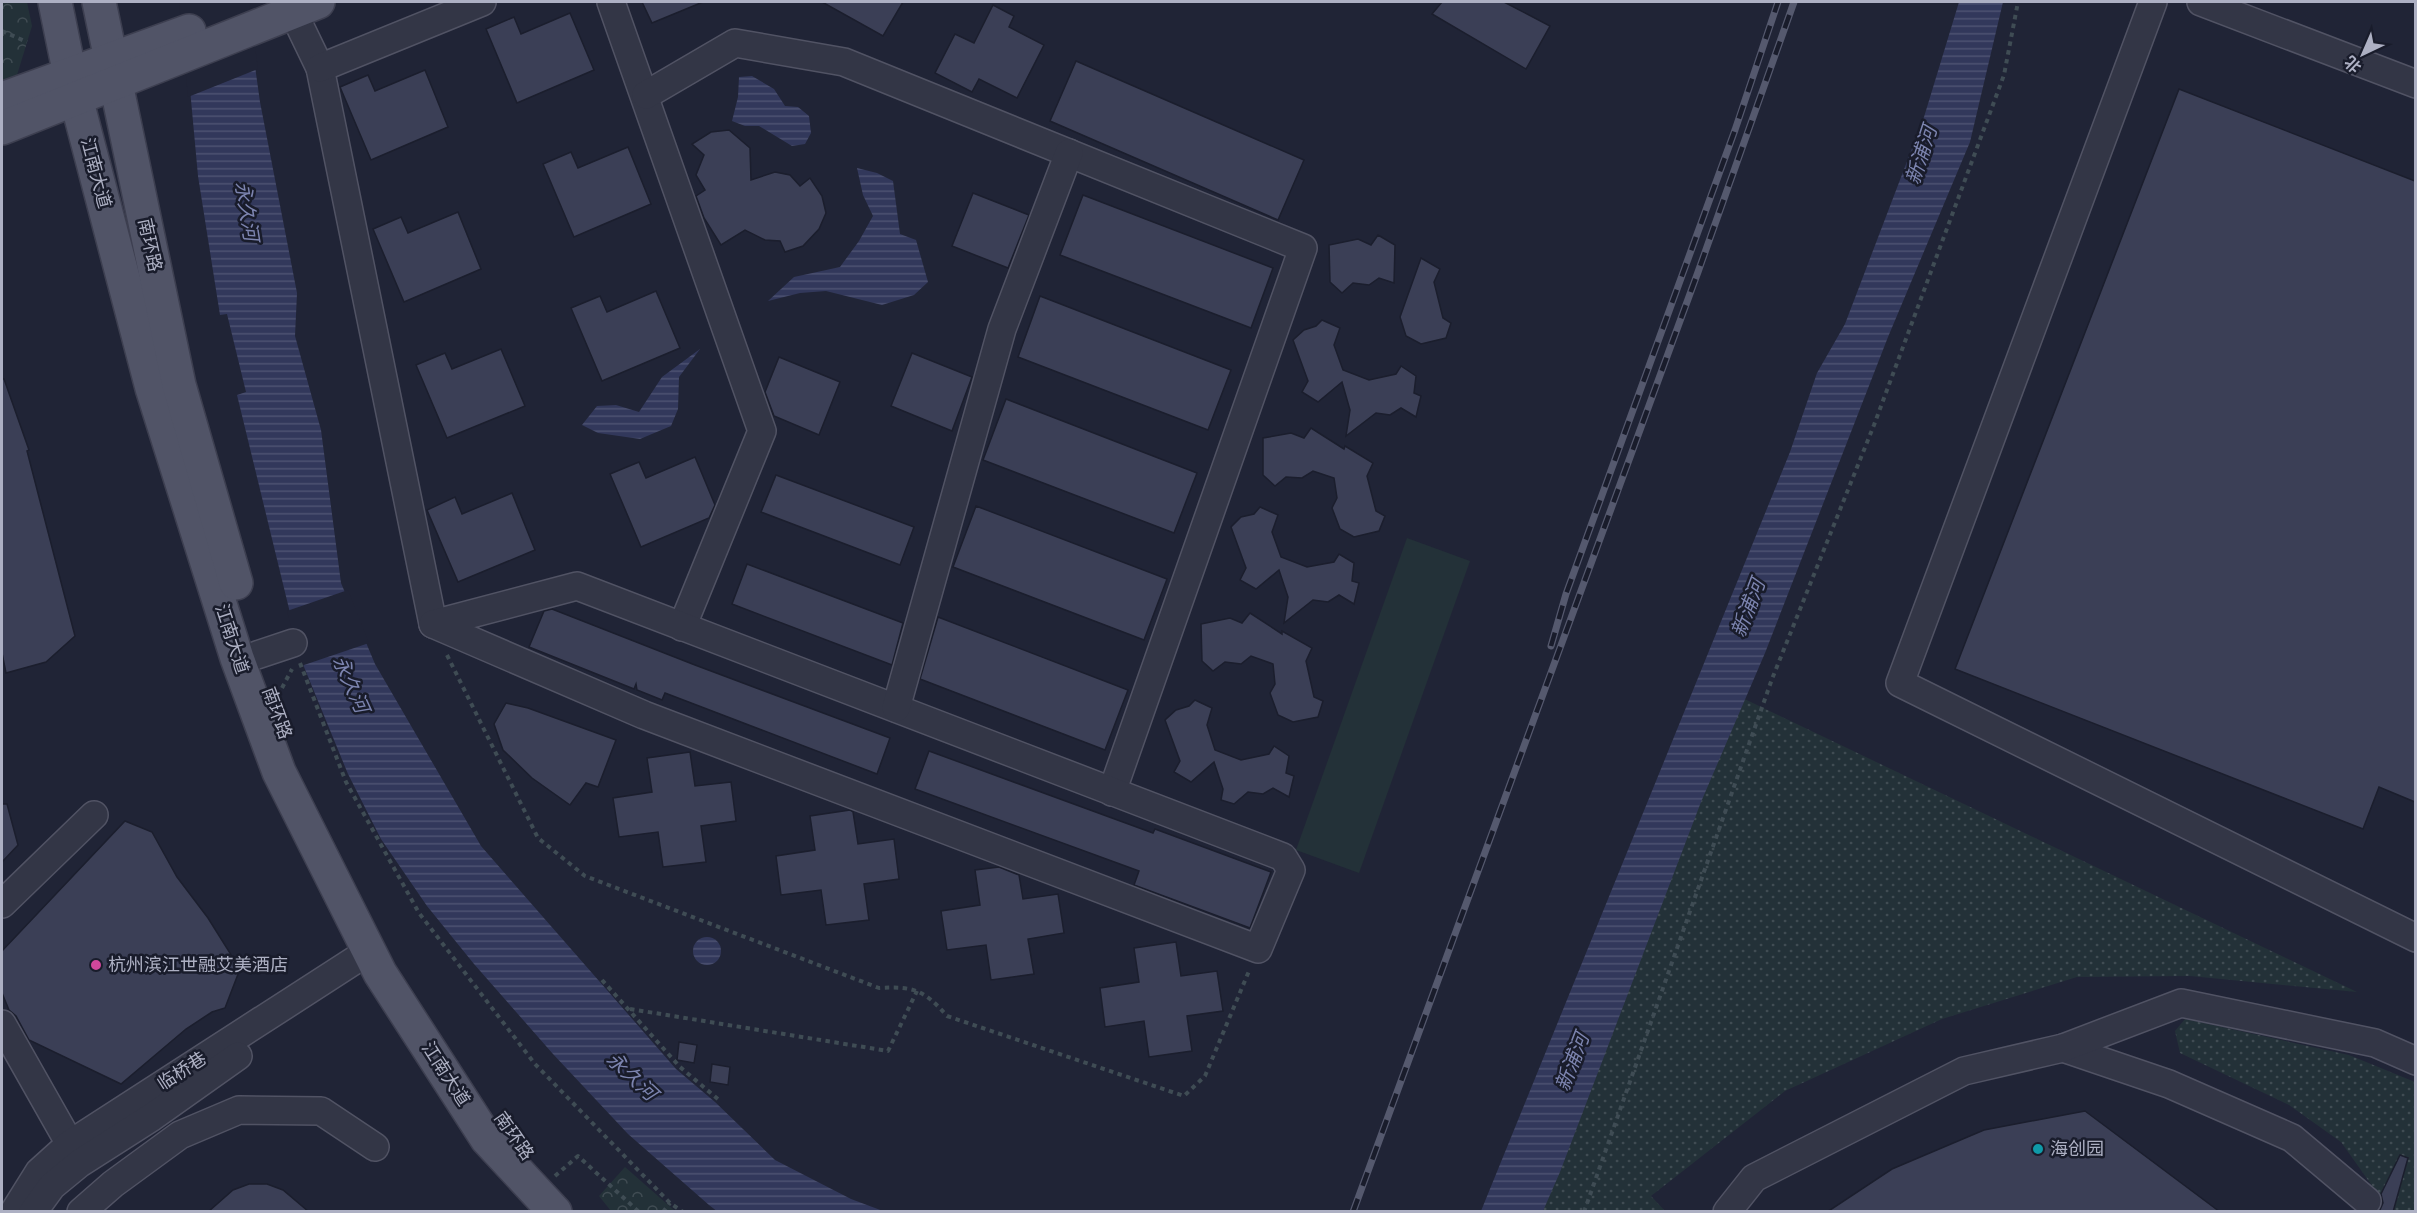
<svg xmlns="http://www.w3.org/2000/svg" width="2417" height="1213" font-family="'Public Sans','Noto Sans SC',sans-serif">
<defs>
<pattern id="grass-dots" width="8" height="8" patternUnits="userSpaceOnUse" patternTransform="scale(1.5)"><rect width="8" height="8" fill="#233138"/><path d="M2 2h.1M6 6h.1" fill="none" stroke="#404c53" stroke-width="1.8" stroke-linecap="round"/></pattern>
<pattern id="forest-crowns" width="20" height="18" patternUnits="userSpaceOnUse" patternTransform="scale(1.5)"><rect width="20" height="18" fill="#233138"/><path d="M2 6a3 3 0 1 1 6 0M12 15a3 3 0 1 1 6 0" fill="none" stroke="#404c53"/></pattern>
<pattern id="water-rules" width="6" height="5" patternUnits="userSpaceOnUse" patternTransform="scale(1.5)"><rect width="6" height="5" fill="#32385b"/><path d="M0 2.5h6" fill="none" stroke="#4d5271"/></pattern>
</defs>
<rect width="100%" height="100%" fill="#202436"/>
<g fill="url(#grass-dots)">
<polygon points="1732,693 2357,992 2190,976 2077,977 1942,1019 1785,1091 1651,1196 1665,1211 1534,1212"/>
<polygon points="2185,1019 2349,1055 2415,1082 2415,1211 2390,1211 2341,1142 2289,1105 2180,1053 2175,1031"/>
</g>
<g fill="url(#forest-crowns)">
<polygon points="2,2 27,2 32,26 17,75 2,82"/>
<polygon points="625,1167 675,1211 611,1211 599,1196"/>
</g>
<polygon fill="#233138" points="1407,538 1470,561 1359,873 1296,850"/>
<g fill="url(#water-rules)">
<polygon points="182,2 246,2 260,102 297,293 295,336 321,430 341,583 375,664 481,846 676,1069 715,1102 775,1160 851,1199 883,1211 718,1212 709,1205 628,1134 553,1054 474,964 427,906 381,839 348,774 302,662 237,395 246,392 227,314 220,315 198,176"/>
<polygon points="1959,2 2003,2 1970,142 1888,337 1765,653 1701,802 1560,1172 1543,1211 1481,1211 1790,452 1817,373 1845,324 1924,117"/>
<polygon points="752,76 774,89 785,106 798,107 809,116 811,133 805,144 792,146 759,126 745,126 732,121 738,97 739,77"/>
<polygon points="857,168 877,173 893,181 900,234 916,240 928,282 914,295 882,305 826,291 800,293 768,301 794,277 840,267 859,241 873,216 863,195"/>
<polygon points="700,349 679,377 678,409 671,426 640,439 598,433 582,425 597,406 616,405 639,412 662,377"/>
<circle cx="707" cy="951" r="14"/>
</g>
<g fill="#202436">
<polygon points="179,2 249,2 258,69 188,97"/>
<polygon points="348,590 369,643 301,666 287,611"/>
</g>
<g fill="#3b3f56" stroke="#1b1e2d" stroke-width="1.5">
<polygon points="642,2 703,2 652,23"/>
<polygon points="822,2 903,2 883,36"/>
<polygon points="1442,2 1504,2 1550,26 1526,69 1432,14"/>
<polygon points="993,5 1014,16 1009,27 1044,45 1017,98 979,79 972,92 935,73 955,34 974,43"/>
<polygon points="570,13 594,70 517,103 486,29 514,17 521,34"/>
<polygon points="1076,61 1304,160 1278,220 1050,121"/>
<polygon points="425,70 448,127 371,160 340,87 368,75 375,91"/>
<polygon points="2179,89 2415,181 2415,802 2379,787 2363,829 1955,669"/>
<polygon points="729,130 750,148 751,180 775,172 790,175 800,186 810,178 822,196 826,213 819,229 803,246 785,252 780,241 765,240 745,230 721,245 704,218 696,196 705,190 696,175 704,155 692,144 711,132"/>
<polygon points="628,147 651,204 574,237 543,164 571,152 578,168"/>
<polygon points="973,193 1029,215 1008,268 952,246"/>
<polygon points="1083,195 1273,268 1251,328 1060,255"/>
<polygon points="458,212 481,269 404,302 373,229 401,217 408,233"/>
<polygon points="1378,235 1395,245 1394,283 1379,278 1369,285 1353,283 1342,293 1330,282 1329,245 1358,239 1371,245"/>
<polygon points="1421,258 1440,269 1434,282 1443,318 1451,323 1446,338 1421,344 1406,336 1400,317"/>
<polygon points="656,291 680,348 602,381 571,308 600,296 607,312"/>
<polygon points="1040,296 1231,370 1208,430 1018,357"/>
<polygon points="1322,320 1340,328 1334,345 1343,370 1369,380 1396,374 1401,366 1416,376 1414,393 1421,396 1416,417 1401,408 1390,415 1376,413 1346,436 1350,410 1342,382 1318,402 1302,392 1308,381 1293,340 1304,330 1316,326"/>
<polygon points="501,349 525,406 447,438 416,365 445,353 452,369"/>
<polygon points="912,353 972,377 952,431 891,406"/>
<polygon points="779,357 840,382 819,435 774,416 765,392"/>
<polygon points="2,379 4,379 29,450 27,451 75,636 46,662 6,673 2,653"/>
<polygon points="1006,399 1197,473 1174,533 983,460"/>
<polygon points="1311,428 1344,449 1345,446 1373,463 1367,476 1376,511 1385,516 1379,531 1354,537 1340,529 1332,508 1337,498 1334,478 1313,471 1302,478 1286,477 1275,486 1263,475 1263,438 1291,433 1304,438"/>
<polygon points="695,457 715,505 709,518 641,547 610,474 639,462 646,478"/>
<polygon points="776,475 914,527 900,565 761,512"/>
<polygon points="512,493 535,550 458,582 427,510 455,497 462,514"/>
<polygon points="976,506 1167,579 1144,640 953,567"/>
<polygon points="1260,507 1278,515 1272,532 1281,557 1307,567 1334,562 1339,554 1354,563 1352,581 1359,583 1354,604 1339,595 1328,602 1313,600 1284,623 1288,597 1279,570 1256,589 1240,580 1246,568 1231,527 1241,517 1254,514"/>
<polygon points="747,564 903,623 892,665 732,604"/>
<polygon points="552,609 695,665 890,738 877,774 665,693 662,700 637,690 636,684 634,689 529,647 544,611"/>
<polygon points="1250,613 1282,634 1282,631 1312,648 1306,661 1314,697 1323,701 1318,717 1293,722 1278,715 1270,693 1275,684 1273,664 1251,656 1241,664 1225,662 1213,671 1202,661 1201,624 1230,618 1242,623"/>
<polygon points="938,617 1128,690 1105,750 920,679"/>
<polygon points="1195,700 1212,708 1207,725 1215,750 1241,760 1269,754 1274,746 1289,756 1286,773 1294,776 1289,797 1273,788 1263,794 1248,792 1234,804 1221,800 1223,789 1214,762 1191,782 1174,772 1180,761 1165,720 1176,710 1189,706"/>
<polygon points="506,703 528,708 616,740 598,787 586,783 570,805 532,778 503,750 494,724"/>
<polygon points="929,751 1153,833 1155,829 1271,872 1250,928 1134,885 1139,871 915,789"/>
<polygon points="690,752 695,786 731,782 736,821 701,826 706,862 663,867 658,832 619,837 613,798 652,792 647,758"/>
<polygon points="2,804 7,804 18,845 2,862"/>
<polygon points="850,810 853,812 858,844 894,839 899,879 864,884 869,920 826,925 821,890 781,895 776,856 815,850 810,816"/>
<polygon points="125,821 152,832 177,877 208,918 240,969 225,1008 212,1012 186,1029 121,1084 29,1040 16,1016 9,1010 2,993 2,951"/>
<polygon points="999,867 1019,875 1023,899 1058,894 1064,933 1028,939 1034,974 991,980 986,945 947,950 941,911 980,905 975,870"/>
<polygon points="1176,942 1181,976 1217,971 1223,1011 1187,1016 1192,1051 1149,1057 1144,1021 1105,1027 1100,988 1139,982 1134,948"/>
<polygon points="679,1042 697,1045 694,1063 677,1060"/>
<polygon points="712,1064 730,1067 728,1085 710,1082"/>
<polygon points="2085,1111 2220,1212 1827,1212 1892,1169 1984,1130"/>
<polygon points="2400,1155 2408,1158 2393,1212 2379,1212 2383,1203 2381,1194"/>
<polygon points="249,1184 267,1184 283,1190 309,1212 208,1212 233,1190"/>
</g>
<g fill="none" stroke-linecap="round" stroke-linejoin="round">
<g stroke="#515364" stroke-width="30">
<g id="minor">
<polyline points="611,2 762,431 682,627"/>
<polyline points="2153,2 1900,683 2416,938"/>
<polyline points="2201,2 2416,84"/>
<polyline points="293,12 320,68 433,624"/>
<polyline points="320,68 482,2"/>
<polyline points="646,95 735,43 844,62 1303,248 1112,792"/>
<polygon points="577,586 1283,857 1291,870 1258,949 644,715 433,624"/>
<polyline points="257,655 293,643"/>
<polyline points="896,708 1002,329 1069,153"/>
<polyline points="2,904 94,815"/>
<polyline points="2,1024 70,1144"/>
<polyline points="2063,1048 2169,1084 2292,1138 2367,1201"/>
<polyline points="14,1212 39,1172 70,1144 369,951"/>
<polyline points="33,1212 52,1186 80,1163 152,1117 238,1056"/>
<polyline points="81,1212 113,1184 180,1135 239,1110 321,1111 375,1147"/>
<polyline points="1727,1212 1754,1178 1964,1071 2063,1048 2181,1003 2375,1043 2416,1061"/>
</g>
</g>
<g stroke="#3d3f50" stroke-width="36">
<g id="major">
<polyline points="55,2 70,75 152,388 237,658 279,772 380,973 487,1139 555,1212"/>
<polyline points="99,2 179,385 236,583"/>
<polyline points="2,99 189,31"/>
<polyline points="2,128 318,2"/>
</g>
</g>
<g stroke="#3f4c54" stroke-width="4" stroke-dasharray="4.5 4.5" stroke-linecap="butt">
<polyline points="2,31 27,42"/>
<path d="M447 655 538 838 585 876 879 988C914 986 924 990 947 1016L1184 1096 1205 1076 1249 971"/>
<polyline points="300,663 346,782 419,913 535,1064 670,1203 683,1212"/>
<polyline points="282,688 292,669"/>
<polyline points="602,980 680,1067 719,1100"/>
<polyline points="630,1009 888,1051 917,991"/>
<polyline points="555,1176 578,1156 639,1212"/>
<polyline points="663,1212 670,1203"/>
<polyline points="1584,1212 1772,679 1874,425 2004,75 2018,2"/>
</g>
<use href="#minor" stroke="#333646" stroke-width="27"/>
<use href="#major" stroke="#515467" stroke-width="33"/>
<g stroke="#55596e" stroke-width="7">
<g id="rail">
<polyline points="1551,646 1566,594 1735,130 1778,2"/>
<polyline points="1353,1212 1698,272 1794,2"/>
</g>
</g>
<use href="#rail" stroke="#191c2b" stroke-width="4.5" stroke-dasharray="14" stroke-linecap="butt"/>
</g>
<circle fill="#d1479c" stroke="#191c2b" stroke-width="2" cx="96" cy="965" r="6"/>
<circle fill="#0f9aa8" stroke="#191c2b" stroke-width="2" cx="2038" cy="1149" r="6"/>
<g text-anchor="middle" stroke-width="5" stroke-linejoin="round" paint-order="stroke">
<g font-size="18" fill="#adb0c3" stroke="#191c2b">
<text transform="translate(96 173) rotate(75)" y="6">江南大道</text>
<text transform="translate(150 245) rotate(78)" y="6">南环路</text>
<text transform="translate(232 639) rotate(72)" y="6">江南大道</text>
<text transform="translate(277 713) rotate(70)" y="6">南环路</text>
<text transform="translate(182 1071) rotate(-33)" y="6">临桥巷</text>
<text transform="translate(446 1074) rotate(57)" y="6">江南大道</text>
<text transform="translate(514 1136) rotate(55)" y="6">南环路</text>
</g>
<g font-size="18" fill="#adb0c3" stroke="#191c2b" text-anchor="start">
<text x="108" y="971">杭州滨江世融艾美酒店</text>
<text x="2050" y="1155">海创园</text>
</g>
<g font-size="20" font-style="italic" fill="#7d85b0" stroke="#191c2b">
<text transform="translate(1921 155) rotate(-72)" y="7">新浦河</text>
<text transform="translate(247 211) rotate(81)" y="7">永久河</text>
<text transform="translate(1748 608) rotate(-69)" y="7">新浦河</text>
<text transform="translate(351 684) rotate(66)" y="7">永久河</text>
<text transform="translate(1572 1062) rotate(-69)" y="7">新浦河</text>
<text transform="translate(632 1076) rotate(43)" y="7">永久河</text>
</g>
</g>
<rect width="2417" height="1213" fill="none" stroke="#adb0c3" stroke-width="6"/>
<g transform="translate(2363 54) rotate(224)" stroke="#191c2b" stroke-width="4.5" paint-order="stroke">
<path d="M0-4.5L10 22L0 15L-10 22Z" fill="#adb0c3"/>
<text y="-9" font-size="16" font-weight="bold" text-anchor="middle" fill="#adb0c3">北</text>
</g>
</svg>
